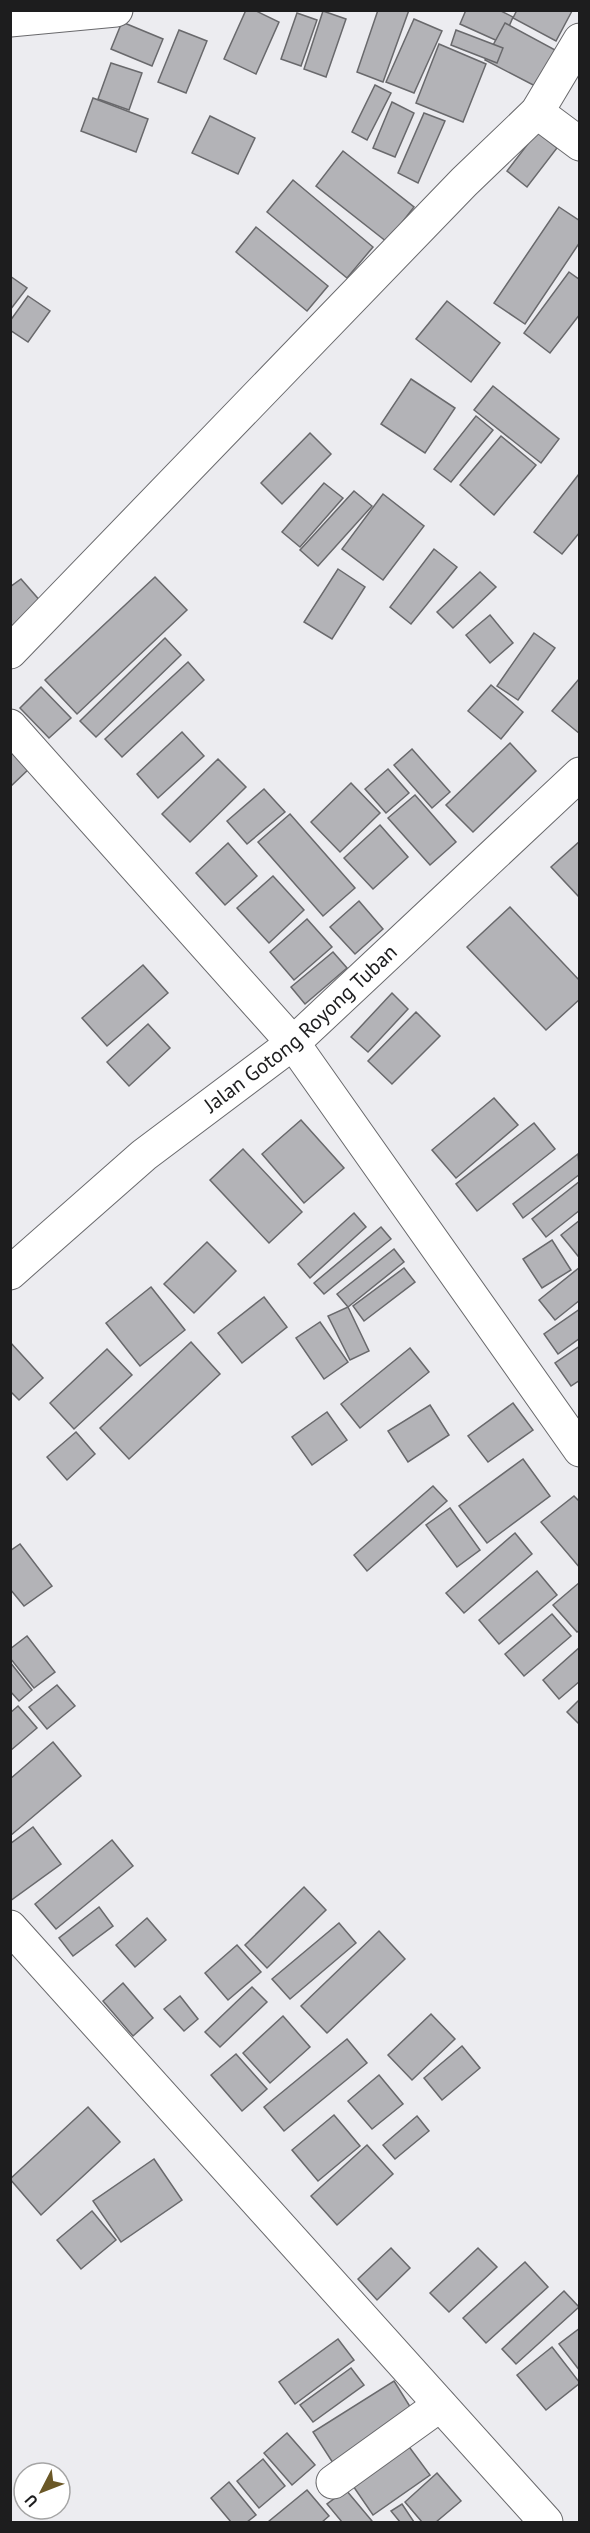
<svg xmlns="http://www.w3.org/2000/svg" width="590" height="2533" font-family="'PT Sans',sans-serif">
<rect width="100%" height="100%" fill="#ececf0"/>
<g fill="#b3b3b7" stroke="#69696c" stroke-width="1.5">
<polygon points="246,10 254,10 279,22 256,74 224,59"/>
<polygon points="378,10 409,10 383,82 357,72"/>
<polygon points="466,10 499,10 513,17 502,43 460,24"/>
<polygon points="517,10 571,10 572,11 556,41 513,18"/>
<polygon points="323,11 346,19 326,77 304,69"/>
<polygon points="297,13 317,20 301,66 281,59"/>
<polygon points="414,19 442,31 414,93 386,82"/>
<polygon points="122,22 163,39 152,66 111,49"/>
<polygon points="505,23 557,51 537,87 485,60"/>
<polygon points="179,30 207,41 186,93 158,82"/>
<polygon points="456,30 503,48 497,63 451,45"/>
<polygon points="439,44 486,64 463,122 416,103"/>
<polygon points="111,63 142,73 129,110 98,99"/>
<polygon points="375,85 391,93 367,140 352,132"/>
<polygon points="93,98 148,119 136,152 81,131"/>
<polygon points="392,102 414,113 395,157 373,148"/>
<polygon points="424,113 445,121 418,183 398,173"/>
<polygon points="210,116 255,138 238,174 192,153"/>
<polygon points="537,132 557,148 527,187 507,171"/>
<polygon points="343,151 414,207 387,242 316,186"/>
<polygon points="293,180 373,247 347,278 267,212"/>
<polygon points="559,207 580,221 580,242 525,324 494,303"/>
<polygon points="256,227 328,286 307,311 236,252"/>
<polygon points="569,272 580,280 580,314 550,353 524,333"/>
<polygon points="10,276 27,288 10,310"/>
<polygon points="28,296 50,311 28,342 10,330 10,321"/>
<polygon points="447,301 500,343 471,382 416,339"/>
<polygon points="411,379 455,408 425,453 381,424"/>
<polygon points="493,386 559,439 541,463 474,410"/>
<polygon points="476,416 493,430 451,482 434,469"/>
<polygon points="310,433 331,454 282,504 261,483"/>
<polygon points="501,436 536,465 494,515 460,485"/>
<polygon points="579,474 580,532 562,554 534,532"/>
<polygon points="324,483 343,498 300,547 282,532"/>
<polygon points="354,491 372,506 318,566 300,550"/>
<polygon points="383,494 424,526 383,580 342,549"/>
<polygon points="434,549 457,567 411,624 390,607"/>
<polygon points="338,569 365,587 332,639 304,622"/>
<polygon points="480,572 496,587 453,628 437,612"/>
<polygon points="155,577 187,610 77,714 45,680"/>
<polygon points="21,579 42,603 10,629 10,587"/>
<polygon points="490,615 513,643 490,663 466,635"/>
<polygon points="534,633 555,648 518,700 497,686"/>
<polygon points="165,638 181,655 96,737 80,721"/>
<polygon points="188,662 204,680 122,757 105,739"/>
<polygon points="579,679 580,679 580,734 552,711"/>
<polygon points="491,685 523,712 501,739 468,711"/>
<polygon points="41,687 71,718 49,738 20,708"/>
<polygon points="182,732 204,756 158,798 137,774"/>
<polygon points="510,743 536,771 473,832 446,805"/>
<polygon points="10,744 32,766 10,787"/>
<polygon points="412,749 450,792 432,808 394,765"/>
<polygon points="218,759 246,787 190,842 162,814"/>
<polygon points="388,769 409,793 386,813 365,789"/>
<polygon points="351,783 380,813 340,852 311,822"/>
<polygon points="264,789 285,812 247,844 227,821"/>
<polygon points="415,795 456,842 430,865 388,818"/>
<polygon points="290,814 355,888 323,916 258,842"/>
<polygon points="380,825 408,857 373,889 344,858"/>
<polygon points="580,841 580,898 551,867"/>
<polygon points="228,843 257,876 225,905 196,873"/>
<polygon points="273,876 304,910 269,943 237,908"/>
<polygon points="359,901 383,929 355,954 330,927"/>
<polygon points="510,907 580,981 580,999 546,1030 467,947"/>
<polygon points="307,919 332,947 294,980 270,952"/>
<polygon points="333,952 347,968 305,1004 291,987"/>
<polygon points="143,965 168,993 107,1046 82,1018"/>
<polygon points="392,993 408,1009 368,1052 351,1037"/>
<polygon points="416,1012 440,1036 392,1084 368,1061"/>
<polygon points="148,1024 170,1048 129,1086 107,1062"/>
<polygon points="494,1098 518,1125 456,1178 432,1150"/>
<polygon points="301,1120 344,1168 304,1203 262,1154"/>
<polygon points="534,1123 555,1149 477,1211 456,1184"/>
<polygon points="243,1149 302,1212 269,1243 210,1180"/>
<polygon points="578,1154 580,1174 523,1218 513,1204"/>
<polygon points="580,1181 580,1210 546,1237 532,1219"/>
<polygon points="354,1213 366,1227 310,1278 298,1264"/>
<polygon points="580,1220 580,1255 578,1256 561,1235"/>
<polygon points="381,1227 391,1239 324,1294 314,1283"/>
<polygon points="552,1240 571,1270 542,1288 523,1259"/>
<polygon points="207,1242 236,1271 194,1313 164,1284"/>
<polygon points="394,1249 404,1262 348,1307 337,1294"/>
<polygon points="580,1267 580,1300 555,1320 539,1300"/>
<polygon points="404,1268 415,1282 364,1321 353,1306"/>
<polygon points="151,1287 185,1330 140,1366 106,1323"/>
<polygon points="264,1297 287,1327 242,1363 218,1333"/>
<polygon points="348,1307 369,1351 350,1360 328,1316"/>
<polygon points="580,1309 580,1338 558,1354 544,1334"/>
<polygon points="320,1322 348,1362 324,1379 296,1338"/>
<polygon points="10,1342 43,1378 19,1400 10,1391"/>
<polygon points="191,1342 220,1374 129,1459 100,1428"/>
<polygon points="580,1346 580,1380 571,1386 555,1363"/>
<polygon points="410,1348 429,1372 360,1428 341,1404"/>
<polygon points="107,1349 132,1375 74,1429 50,1403"/>
<polygon points="513,1403 533,1430 488,1462 468,1436"/>
<polygon points="430,1405 449,1435 408,1462 388,1431"/>
<polygon points="327,1412 347,1440 312,1465 292,1437"/>
<polygon points="76,1432 95,1454 67,1480 47,1457"/>
<polygon points="523,1459 550,1496 487,1543 459,1506"/>
<polygon points="433,1486 447,1501 367,1571 354,1555"/>
<polygon points="574,1496 580,1502 580,1568 541,1522"/>
<polygon points="450,1508 480,1550 457,1567 426,1525"/>
<polygon points="515,1533 532,1554 464,1613 446,1593"/>
<polygon points="20,1544 52,1586 24,1606 10,1589 10,1551"/>
<polygon points="537,1571 557,1595 499,1644 479,1620"/>
<polygon points="580,1582 580,1630 577,1632 553,1605"/>
<polygon points="552,1614 571,1636 524,1676 505,1654"/>
<polygon points="27,1636 55,1672 34,1688 10,1658 10,1649"/>
<polygon points="580,1647 580,1681 559,1699 543,1680"/>
<polygon points="10,1662 32,1690 19,1701 10,1691"/>
<polygon points="57,1685 75,1706 47,1729 29,1707"/>
<polygon points="580,1699 580,1725 567,1712"/>
<polygon points="18,1706 37,1728 10,1751 10,1713"/>
<polygon points="53,1742 81,1776 10,1836 10,1779"/>
<polygon points="33,1827 61,1864 10,1901 10,1844"/>
<polygon points="112,1840 133,1866 56,1929 35,1904"/>
<polygon points="304,1887 326,1910 267,1968 245,1945"/>
<polygon points="99,1907 113,1926 73,1956 59,1938"/>
<polygon points="147,1918 166,1940 135,1967 116,1945"/>
<polygon points="339,1923 356,1943 290,1999 272,1979"/>
<polygon points="379,1931 405,1959 327,2033 301,2006"/>
<polygon points="237,1945 261,1972 228,2000 205,1973"/>
<polygon points="123,1983 153,2018 133,2036 103,2001"/>
<polygon points="252,1987 267,2002 220,2047 205,2032"/>
<polygon points="180,1996 198,2019 184,2031 164,2009"/>
<polygon points="431,2014 455,2039 412,2080 388,2055"/>
<polygon points="283,2016 310,2047 270,2083 243,2053"/>
<polygon points="347,2039 367,2063 284,2131 264,2107"/>
<polygon points="462,2046 480,2068 442,2100 424,2078"/>
<polygon points="236,2054 267,2089 242,2111 211,2075"/>
<polygon points="379,2075 403,2104 372,2129 348,2101"/>
<polygon points="88,2107 120,2142 41,2215 10,2179"/>
<polygon points="334,2115 360,2146 318,2181 292,2150"/>
<polygon points="417,2116 429,2131 395,2159 383,2145"/>
<polygon points="367,2145 393,2174 337,2225 311,2196"/>
<polygon points="154,2159 182,2200 121,2242 93,2201"/>
<polygon points="92,2211 116,2240 81,2269 57,2240"/>
<polygon points="391,2248 410,2268 377,2300 358,2279"/>
<polygon points="478,2248 497,2267 449,2312 430,2293"/>
<polygon points="525,2262 548,2287 486,2343 463,2318"/>
<polygon points="564,2291 579,2307 516,2364 502,2349"/>
<polygon points="580,2328 580,2371 559,2344"/>
<polygon points="338,2339 354,2360 295,2404 279,2382"/>
<polygon points="552,2347 580,2383 546,2410 517,2375"/>
<polygon points="351,2368 364,2385 313,2422 300,2405"/>
<polygon points="394,2381 414,2413 333,2463 313,2432"/>
<polygon points="287,2433 315,2465 292,2485 264,2453"/>
<polygon points="407,2444 430,2475 373,2515 351,2483"/>
<polygon points="263,2459 285,2486 259,2508 237,2481"/>
<polygon points="437,2473 461,2501 436,2522 422,2522 405,2502"/>
<polygon points="229,2482 256,2515 247,2522 231,2522 211,2498"/>
<polygon points="307,2490 329,2516 322,2522 268,2522"/>
<polygon points="346,2490 372,2521 370,2522 342,2522 327,2504"/>
<polygon points="402,2504 414,2522 400,2522 391,2511"/>
</g>
<g fill="none" stroke-linecap="round" stroke-linejoin="round">
<g stroke="#69696c" stroke-width="35">
<g id="street">
<polyline points="10,20 116,10"/>
<polyline points="537,112 580,144"/>
<polyline points="10,652 464,182 537,112 580,40"/>
<polyline points="10,726 293,1043 580,1450"/>
<path id="s1" d="M10 1273 144 1155 293 1043 580 774"/>
<polyline points="10,1927 546,2522"/>
<polyline points="333,2482 440,2405"/>
</g>
</g>
<use href="#street" stroke="#fff" stroke-width="33"/>
</g>
<g text-anchor="middle" stroke-width="4.5" stroke-linejoin="round" paint-order="stroke">
<g font-size="21" fill="#1d1d1e" stroke="#fff">
<text dy="7" stroke="none"><textPath href="#s1" startOffset="380">Jalan Gotong Royong Tuban</textPath></text>
</g>
</g>
<rect width="590" height="2533" fill="none" stroke="#1d1d1e" stroke-width="24"/>
<g transform="translate(42 2491) rotate(228)"><circle r="28" fill="#ffffff" stroke="#a5a5a5" stroke-width="1.5"/>
<path d="M0-4.5L10 22L0 15L-10 22Z" fill="#6b5827"/>
<text y="-9" font-size="16" font-weight="bold" text-anchor="middle" fill="#1d1d1e">U</text>
</g>
</svg>
